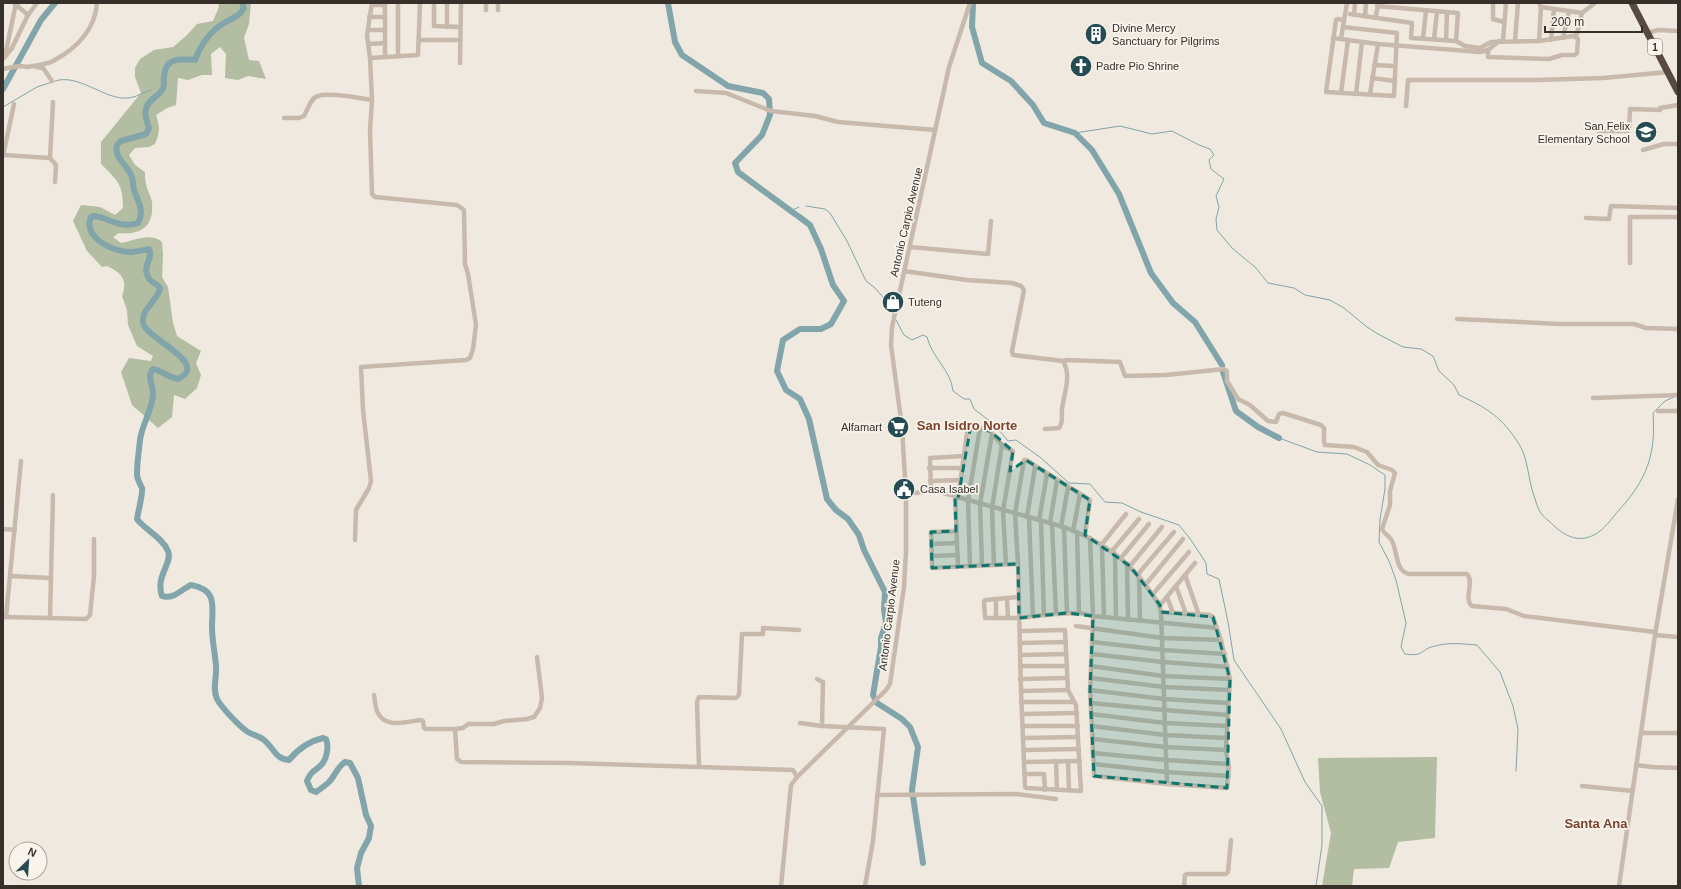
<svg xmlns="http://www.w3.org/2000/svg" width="1681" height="889" font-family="Arial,sans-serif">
<rect width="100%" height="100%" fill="#f0e9df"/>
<g fill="#b2bda1">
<path d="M218 3H251L249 24 244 38 249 60 259 61 266 79 248 76 238 80 225 78 226 54 220 47 211 54 212 75H202L188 80 178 78 176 105 167 108 156 115C160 126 160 133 155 144L149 147 135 148 129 155 135 165 145 172C145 176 145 180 146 184 147 190 151 196 152 202 154 226 142 235 119 233L113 237 121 243C135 241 149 232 162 242L163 255 162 277 168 287 173 323 177 336 201 351 196 363 201 375 197 388 185 399 174 395 172 417 158 428 132 405 121 372 129 358 151 361 153 356 137 346 128 325 127 310 122 296C128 280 122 273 107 266L102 267 87 251 73 221 81 205 100 207 115 215 123 208C123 184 118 181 101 164V142L141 93 135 77V68L140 59 154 50 173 47 186 36 197 24 213 21 219 7Z"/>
<polygon points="1437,757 1435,838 1398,842 1389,868 1354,869 1352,886 1322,886 1331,833 1320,792 1318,758"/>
</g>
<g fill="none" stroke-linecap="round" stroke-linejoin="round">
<g stroke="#81a5aa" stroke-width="1">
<path d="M55 81C78 73 105 100 127 98 135 98 144 92 151 90"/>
<polyline points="3,107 37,87 52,82"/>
<path d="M1075 133 1120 126 1152 134 1172 131 1199 145 1210 149 1214 155 1209 160 1211 169 1224 179 1216 196 1219 207 1216 219 1217 230 1232 248 1256 268 1268 283 1294 288 1305 295 1330 300 1344 308 1367 327 1378 334 1403 347 1421 349 1433 356 1439 371 1454 385 1459 395C1487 408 1502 417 1519 444 1528 458 1528 479 1534 496 1536 501 1537 508 1541 513 1543 516 1546 519 1549 521 1562 534 1576 544 1594 535 1604 530 1612 518 1620 509 1647 479 1656 454 1653 413L1665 401 1674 397"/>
<polyline points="806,206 825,209 830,213 847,241 866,281 875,288 889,304 893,314"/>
<polyline points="790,211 799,207"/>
<path d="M896 320 904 335 912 340 923 335 927 337C932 358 951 370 953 391L964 399H970L974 409 995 425 1008 441 1016 440 1041 458 1069 483 1090 484 1105 502 1122 503 1141 512 1179 525 1191 540 1206 563 1207 574 1219 579 1228 622 1234 660 1281 729 1305 782 1322 806V845L1316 886"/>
<path d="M1279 438 1317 452 1347 454 1370 465 1385 475V489L1380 519 1379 542 1389 561 1396 580 1406 623 1401 647 1405 654C1425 657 1420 649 1435 646 1450 642 1462 644 1477 645L1500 672 1513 706 1518 729 1516 771"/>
</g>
<g stroke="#81a5aa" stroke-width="6">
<path d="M242 3 244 8C239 17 232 18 224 23 209 32 201 44 195 60 180 59 166 57 164 76 163 80 165 85 163 88 162 92 158 95 155 97 143 106 144 115 149 128L146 134 121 141 117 145C114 159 126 163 131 175 133 179 133 185 134 190 138 202 145 210 138 223 121 229 111 219 95 216L91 217C82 238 114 252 130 252 136 252 143 250 149 249 154 257 142 265 148 277 150 282 157 284 160 288 158 301 141 308 143 323 146 339 211 363 178 379 168 377 162 371 153 369 146 376 154 386 153 395 152 411 142 424 140 440 139 451 137 462 137 474 137 480 140 483 142 488 143 494 138 512 137 519 145 530 162 537 168 551 173 563 155 576 162 596 173 600 182 589 191 585 218 590 212 606 212 627 212 640 215 653 216 666 217 678 212 688 217 699 221 707 241 728 248 732 253 735 260 736 264 740 274 748 275 759 289 760 298 749 310 741 323 738L326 739C329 746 327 758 322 764 315 772 312 769 307 781L311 790 316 792C320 789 325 786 329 782 335 776 337 767 345 762L350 763 358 778 366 815 371 826 369 838 361 853 357 868 359 886"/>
<polyline points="668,3 675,42 682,55 728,86 763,93 769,99 770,115 762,135 735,163 738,172 795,214"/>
<polyline points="971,3 973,5 972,27 982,63 1011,81 1033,105 1044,123 1075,133 1092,150 1119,194 1151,273 1173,303 1195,322 1222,365"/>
<polyline points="3,89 41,20 55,3"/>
<polyline points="798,216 810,225 821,249 833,285 844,301 831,324 821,329 800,329 783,340 777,371 786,390 800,399 809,419 827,499 836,510 848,519 859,535 864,550 885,592 884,609 886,623 881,638 881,647 873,695 877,703 902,719 910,727 918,747 912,790 923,863"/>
<polyline points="1223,372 1236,411 1258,427 1279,438"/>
</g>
<g stroke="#c7baac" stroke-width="4.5">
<polyline points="434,3 434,26 460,27"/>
<polyline points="1493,3 1493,19 1504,22"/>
<polyline points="372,5 385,5"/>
<polyline points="1377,6 1458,13 1456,41"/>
<polyline points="1541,7 1582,13"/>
<polyline points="486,10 486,3"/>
<polyline points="498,10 498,3"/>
<polyline points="1350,14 1412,23 1411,38 1456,41 1465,46 1480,48 1491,42 1539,41 1574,36 1577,34 1582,13 1595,3"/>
<polyline points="28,15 37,3"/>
<polyline points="1354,15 1355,3"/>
<polyline points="1365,16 1366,3"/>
<polyline points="369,17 385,17"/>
<polyline points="1375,18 1379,3"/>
<polyline points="447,27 447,3"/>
<polyline points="1343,27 1397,33 1394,96 1326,92 1336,20 1338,19 1344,20"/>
<polyline points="368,30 385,30"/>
<polyline points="1647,33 1658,30 1678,31"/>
<polyline points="1333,38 1378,44 1480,52 1488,50 1499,41"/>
<polyline points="1423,38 1426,11"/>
<polyline points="1563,38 1569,11"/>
<polyline points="1341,39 1347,3"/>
<polyline points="1434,39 1437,12"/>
<polyline points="419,40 460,40"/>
<polyline points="1446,40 1447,13"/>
<polyline points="1551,40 1554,9"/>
<polyline points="1503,41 1506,3"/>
<polyline points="1515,41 1518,3"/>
<polyline points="1539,41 1541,7 1539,3"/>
<polyline points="369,44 385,43"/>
<polyline points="1488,50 1488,57 1549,59 1562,55 1575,55 1577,53 1578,39 1574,36"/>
<polyline points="398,55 398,3"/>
<polyline points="5,56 16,3"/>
<polyline points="385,56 385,3"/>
<polyline points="370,58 418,55 420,3"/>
<polyline points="3,59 12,48 28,15 14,3"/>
<polyline points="460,63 461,3"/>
<polyline points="1374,65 1395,66"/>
<path d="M28 67C36 65 46 65 53 61 76 49 95 30 97 3"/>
<polyline points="36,67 43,68 52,81"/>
<polyline points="3,69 19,66 29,67"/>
<polyline points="1372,78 1395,81"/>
<polyline points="696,91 726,93 771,111 815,116 838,122 935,130"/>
<polyline points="1341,93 1348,40"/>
<polyline points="1356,94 1362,42"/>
<polyline points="1370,94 1378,44"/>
<polyline points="1406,106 1408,80 1538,80 1603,78 1668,72"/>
<path d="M284 118H299L304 116C308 110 310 98 318 96 329 92 361 98 372 100"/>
<polyline points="1598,131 1629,131 1630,109 1660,110 1660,108 1678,105"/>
<polyline points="1643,150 1664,144 1678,144"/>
<polyline points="3,155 50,158 53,102"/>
<polyline points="3,156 14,104"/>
<polyline points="50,158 56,165 55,182"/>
<polyline points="1586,218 1609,219 1611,206 1678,208"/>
<polyline points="910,247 988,254 991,221"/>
<polyline points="1630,263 1630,217 1678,217"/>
<path d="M904 271 967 280 1012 283 1021 286 1024 290 1012 351 1013 355 1063 361 1067 360 1120 362 1125 376 1166 375 1224 369 1227 371V381L1238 399 1250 405 1268 421 1276 422 1279 414 1283 413 1321 425 1324 428V442L1325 445 1354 447 1367 452 1378 465 1392 470 1395 473 1390 491V505L1382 529C1384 534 1390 536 1392 541 1398 552 1395 571 1409 574H1467C1475 582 1463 599 1472 606L1506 609 1524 616 1655 632"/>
<polyline points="1457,319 1560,324 1634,324 1646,328 1678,329"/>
<polyline points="1593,398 1678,395"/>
<polyline points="1658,411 1678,411"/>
<path d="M1045 429 1059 428C1064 421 1061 416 1062 409 1064 393 1072 376 1063 361"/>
<polyline points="929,468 962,468"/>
<polyline points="930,481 961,480"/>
<polyline points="931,491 930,458 964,456"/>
<path d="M906 494 931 491 940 492 1064 527C1100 540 1128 559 1150 591 1155 598 1160 603 1161 612L1167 784 1094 776 1090 690 1093 616 1079 613 1077 532"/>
<polyline points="955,497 958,566"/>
<polyline points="958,498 968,426 971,425 990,431 1002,445 1013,451 1003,511 1006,564"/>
<polyline points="1027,517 1035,467"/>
<polyline points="1029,518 1033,616"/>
<polyline points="1039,520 1047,474"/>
<polyline points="1041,521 1044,615"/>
<polyline points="1050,523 1057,480"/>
<polyline points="1052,524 1056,614 1079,613"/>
<polyline points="1061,527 1068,487"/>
<polyline points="1064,527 1067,613"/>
<polyline points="3,529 15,530"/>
<polyline points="956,531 931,532 932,568 1018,564 1015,514 1024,460 1026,460 1090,500 1085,535"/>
<polyline points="1073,531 1080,494"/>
<polyline points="1090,538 1093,616 1217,628"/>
<polyline points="355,540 356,510 369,488 371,481 363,410 361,367 466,360 470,358 473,349 476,325 468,274 465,264 464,210 457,205 375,197 372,194 370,130 372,100 370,58 367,35 372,3"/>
<polyline points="931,544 957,543"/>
<polyline points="1102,544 1126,514"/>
<polyline points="1102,545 1104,617"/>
<polyline points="1112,551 1139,519"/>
<polyline points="1115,553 1116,618"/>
<polyline points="932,556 958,555"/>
<polyline points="1121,558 1149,524"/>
<polyline points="1127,563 1128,620"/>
<polyline points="1018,564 1021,691 1025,787 1026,788 1081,791 1076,705 1068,690 1065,630 1020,631"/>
<polyline points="982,565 980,504 992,434"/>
<polyline points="994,565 992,508 1002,445"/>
<polyline points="970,566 968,501 980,428"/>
<polyline points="1130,566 1162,527"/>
<polyline points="1138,574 1174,532"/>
<polyline points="1139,575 1140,621"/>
<polyline points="1185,575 1199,615"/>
<polyline points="10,576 51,578"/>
<polyline points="1146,584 1183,539"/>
<polyline points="1176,586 1186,614"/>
<polyline points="1153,594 1189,552"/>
<polyline points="1019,597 985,600 984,601 985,618 1019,618 1056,614"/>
<polyline points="1167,597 1173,613"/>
<polyline points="1007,598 1008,618"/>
<polyline points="996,599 996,618"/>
<polyline points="1160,605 1195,563"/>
<polyline points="1161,612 1210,615 1213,617 1221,640 1230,679 1226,750 1229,767 1227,788 1167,784"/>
<polyline points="3,617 50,618 53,495"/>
<polyline points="6,617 21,461"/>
<polyline points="50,618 86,619 90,615 94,576 94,539"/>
<polyline points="1076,626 1163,638 1221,640"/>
<polyline points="1655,635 1678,637"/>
<polyline points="1092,642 1163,650 1225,654"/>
<polyline points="1020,643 1066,642"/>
<polyline points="1092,654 1163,662 1228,667"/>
<polyline points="1020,655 1066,654"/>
<polyline points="1020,666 1067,666"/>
<polyline points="1091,666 1163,676 1230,679"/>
<polyline points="1091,678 1164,687 1229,690"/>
<polyline points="817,679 823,682 822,726"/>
<polyline points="1020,679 1067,678"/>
<polyline points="1090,690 1164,699 1228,703"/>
<polyline points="1021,691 1068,690"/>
<path d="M374 695C375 700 375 706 377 711 384 729 405 722 420 720L423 721 424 728 426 729H455L457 759 461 762 569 763 793 770 797 777"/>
<polyline points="1021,702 1074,702"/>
<polyline points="1091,703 1164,710 1228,715"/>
<polyline points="1022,714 1077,713"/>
<polyline points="1091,714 1165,723 1227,726"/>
<polyline points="800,723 822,726 884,729 873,841 865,886"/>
<polyline points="1023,726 1078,726"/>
<polyline points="1092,726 1165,735 1226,738"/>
<polyline points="455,729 463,728 468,724 494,724 504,721 527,719 534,717 540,708 542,698 537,657"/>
<polyline points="1641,733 1678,733"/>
<polyline points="1023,738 1078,737"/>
<polyline points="1093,739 1165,747 1226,750"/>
<polyline points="1024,750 1079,749"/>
<polyline points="1093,753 1166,760 1228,764"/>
<polyline points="1056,761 1057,790"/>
<polyline points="1068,761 1069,790"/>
<polyline points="1025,762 1080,761"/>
<polyline points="1094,764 1166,772 1229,776"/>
<polyline points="1636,765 1652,767 1678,768"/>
<polyline points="699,767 697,702 699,697 736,698 739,695 742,634 763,634 763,628 799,630"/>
<polyline points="1025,774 1044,774 1045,790"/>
<polyline points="1582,786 1633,791"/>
<polyline points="877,795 1016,794 1056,799"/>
<polyline points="781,886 791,785 797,777 886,690 890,684 904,587 906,551 906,494 902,427 891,345 892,327 949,67 970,3"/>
<polyline points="1184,886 1185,875 1187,874 1226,874 1228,872 1231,840"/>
<polyline points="1619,886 1655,635 1678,499"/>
</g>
<polyline stroke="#564a42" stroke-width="7" points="1632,3 1678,92"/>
</g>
<path fill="#0f766e" fill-opacity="0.2" stroke="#0f766e" stroke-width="3" stroke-dasharray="8 5" stroke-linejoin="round" d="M971 425 990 431 1013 451 1010 471 1026 460 1090 500 1085 535 1130 566 1160 605 1161 612 1213 617 1230 679 1227 788 1094 776 1090 690 1093 616 1067 613 1019 618 1018 564 932 568 931 532 956 531 955 497 958 498Z"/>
<defs>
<g id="building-disc" transform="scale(1.15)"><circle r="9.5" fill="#244c52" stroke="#f8f3eb"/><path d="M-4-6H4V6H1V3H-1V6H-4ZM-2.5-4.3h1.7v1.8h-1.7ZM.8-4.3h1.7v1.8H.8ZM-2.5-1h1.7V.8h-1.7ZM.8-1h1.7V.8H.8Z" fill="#fff"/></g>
<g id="church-disc" transform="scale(1.15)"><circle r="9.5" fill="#244c52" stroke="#f8f3eb"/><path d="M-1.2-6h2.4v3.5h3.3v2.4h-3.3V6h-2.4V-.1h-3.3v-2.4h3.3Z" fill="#fff"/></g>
<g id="school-disc" transform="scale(1.15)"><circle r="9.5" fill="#244c52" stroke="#f8f3eb"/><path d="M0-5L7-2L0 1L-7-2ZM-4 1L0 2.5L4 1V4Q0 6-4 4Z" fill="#fff"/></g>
<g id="shop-disc" transform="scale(1.15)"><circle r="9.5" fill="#244c52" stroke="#f8f3eb"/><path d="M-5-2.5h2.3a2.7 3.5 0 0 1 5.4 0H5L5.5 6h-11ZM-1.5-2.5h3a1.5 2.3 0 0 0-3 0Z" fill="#fff"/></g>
<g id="supermarket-disc" transform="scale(1.15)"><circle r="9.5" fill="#244c52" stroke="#f8f3eb"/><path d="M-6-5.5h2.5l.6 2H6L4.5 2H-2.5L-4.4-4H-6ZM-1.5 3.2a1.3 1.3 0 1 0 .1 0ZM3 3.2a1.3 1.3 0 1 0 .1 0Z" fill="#fff"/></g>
<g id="civic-disc" transform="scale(1.15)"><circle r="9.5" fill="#244c52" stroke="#f8f3eb"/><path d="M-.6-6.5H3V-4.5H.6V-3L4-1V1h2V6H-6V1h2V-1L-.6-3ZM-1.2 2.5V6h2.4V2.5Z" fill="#fff"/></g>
</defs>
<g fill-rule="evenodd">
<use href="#building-disc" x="1096" y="34"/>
<use href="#church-disc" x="1081" y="66"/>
<use href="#school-disc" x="1646" y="132"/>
<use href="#shop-disc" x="893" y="302"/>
<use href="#supermarket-disc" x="898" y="427"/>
<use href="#civic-disc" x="904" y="489"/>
</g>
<g text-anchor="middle" stroke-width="3.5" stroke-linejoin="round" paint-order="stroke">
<rect fill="#f8f3eb" stroke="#706a64" stroke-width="1" x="1648" y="39" width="14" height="16" rx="3"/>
<g font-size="10" font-weight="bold" fill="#362f2a">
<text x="1655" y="51">1</text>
</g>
<g font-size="11" fill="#362f2a" stroke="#f8f3eb" text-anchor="start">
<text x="1112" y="32">Divine Mercy<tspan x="1112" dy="13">Sanctuary for Pilgrims</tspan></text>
<text x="1096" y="70">Padre Pio Shrine</text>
<text x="1630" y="130" text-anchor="end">San Felix<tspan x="1630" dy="13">Elementary School</tspan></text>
<text x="908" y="306">Tuteng</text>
<text x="882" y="431" text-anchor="end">Alfamart</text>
<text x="920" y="493">Casa Isabel</text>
</g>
<g font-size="11" fill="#362f2a" stroke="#f8f3eb">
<text transform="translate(906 222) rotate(-77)" y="4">Antonio Carpio Avenue</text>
<text transform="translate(889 615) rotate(-83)" y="4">Antonio Carpio Avenue</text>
</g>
<g font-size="13" font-weight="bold" fill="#7b452d" stroke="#f8f3eb">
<text x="967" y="430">San Isidro Norte</text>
<text x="1596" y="828">Santa Ana</text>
</g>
</g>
<rect width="1681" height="889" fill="none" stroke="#362f2a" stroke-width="8"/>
<g transform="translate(28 861) rotate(25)"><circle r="19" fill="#f8f3eb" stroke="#aaa59e"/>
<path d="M0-3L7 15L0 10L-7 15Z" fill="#244c52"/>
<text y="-6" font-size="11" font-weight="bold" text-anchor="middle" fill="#362f2a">N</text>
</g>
<path d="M1545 26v6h97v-6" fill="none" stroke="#362f2a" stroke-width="2"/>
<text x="1551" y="26" font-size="12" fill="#362f2a" stroke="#f8f3eb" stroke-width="3" paint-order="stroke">200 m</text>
</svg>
